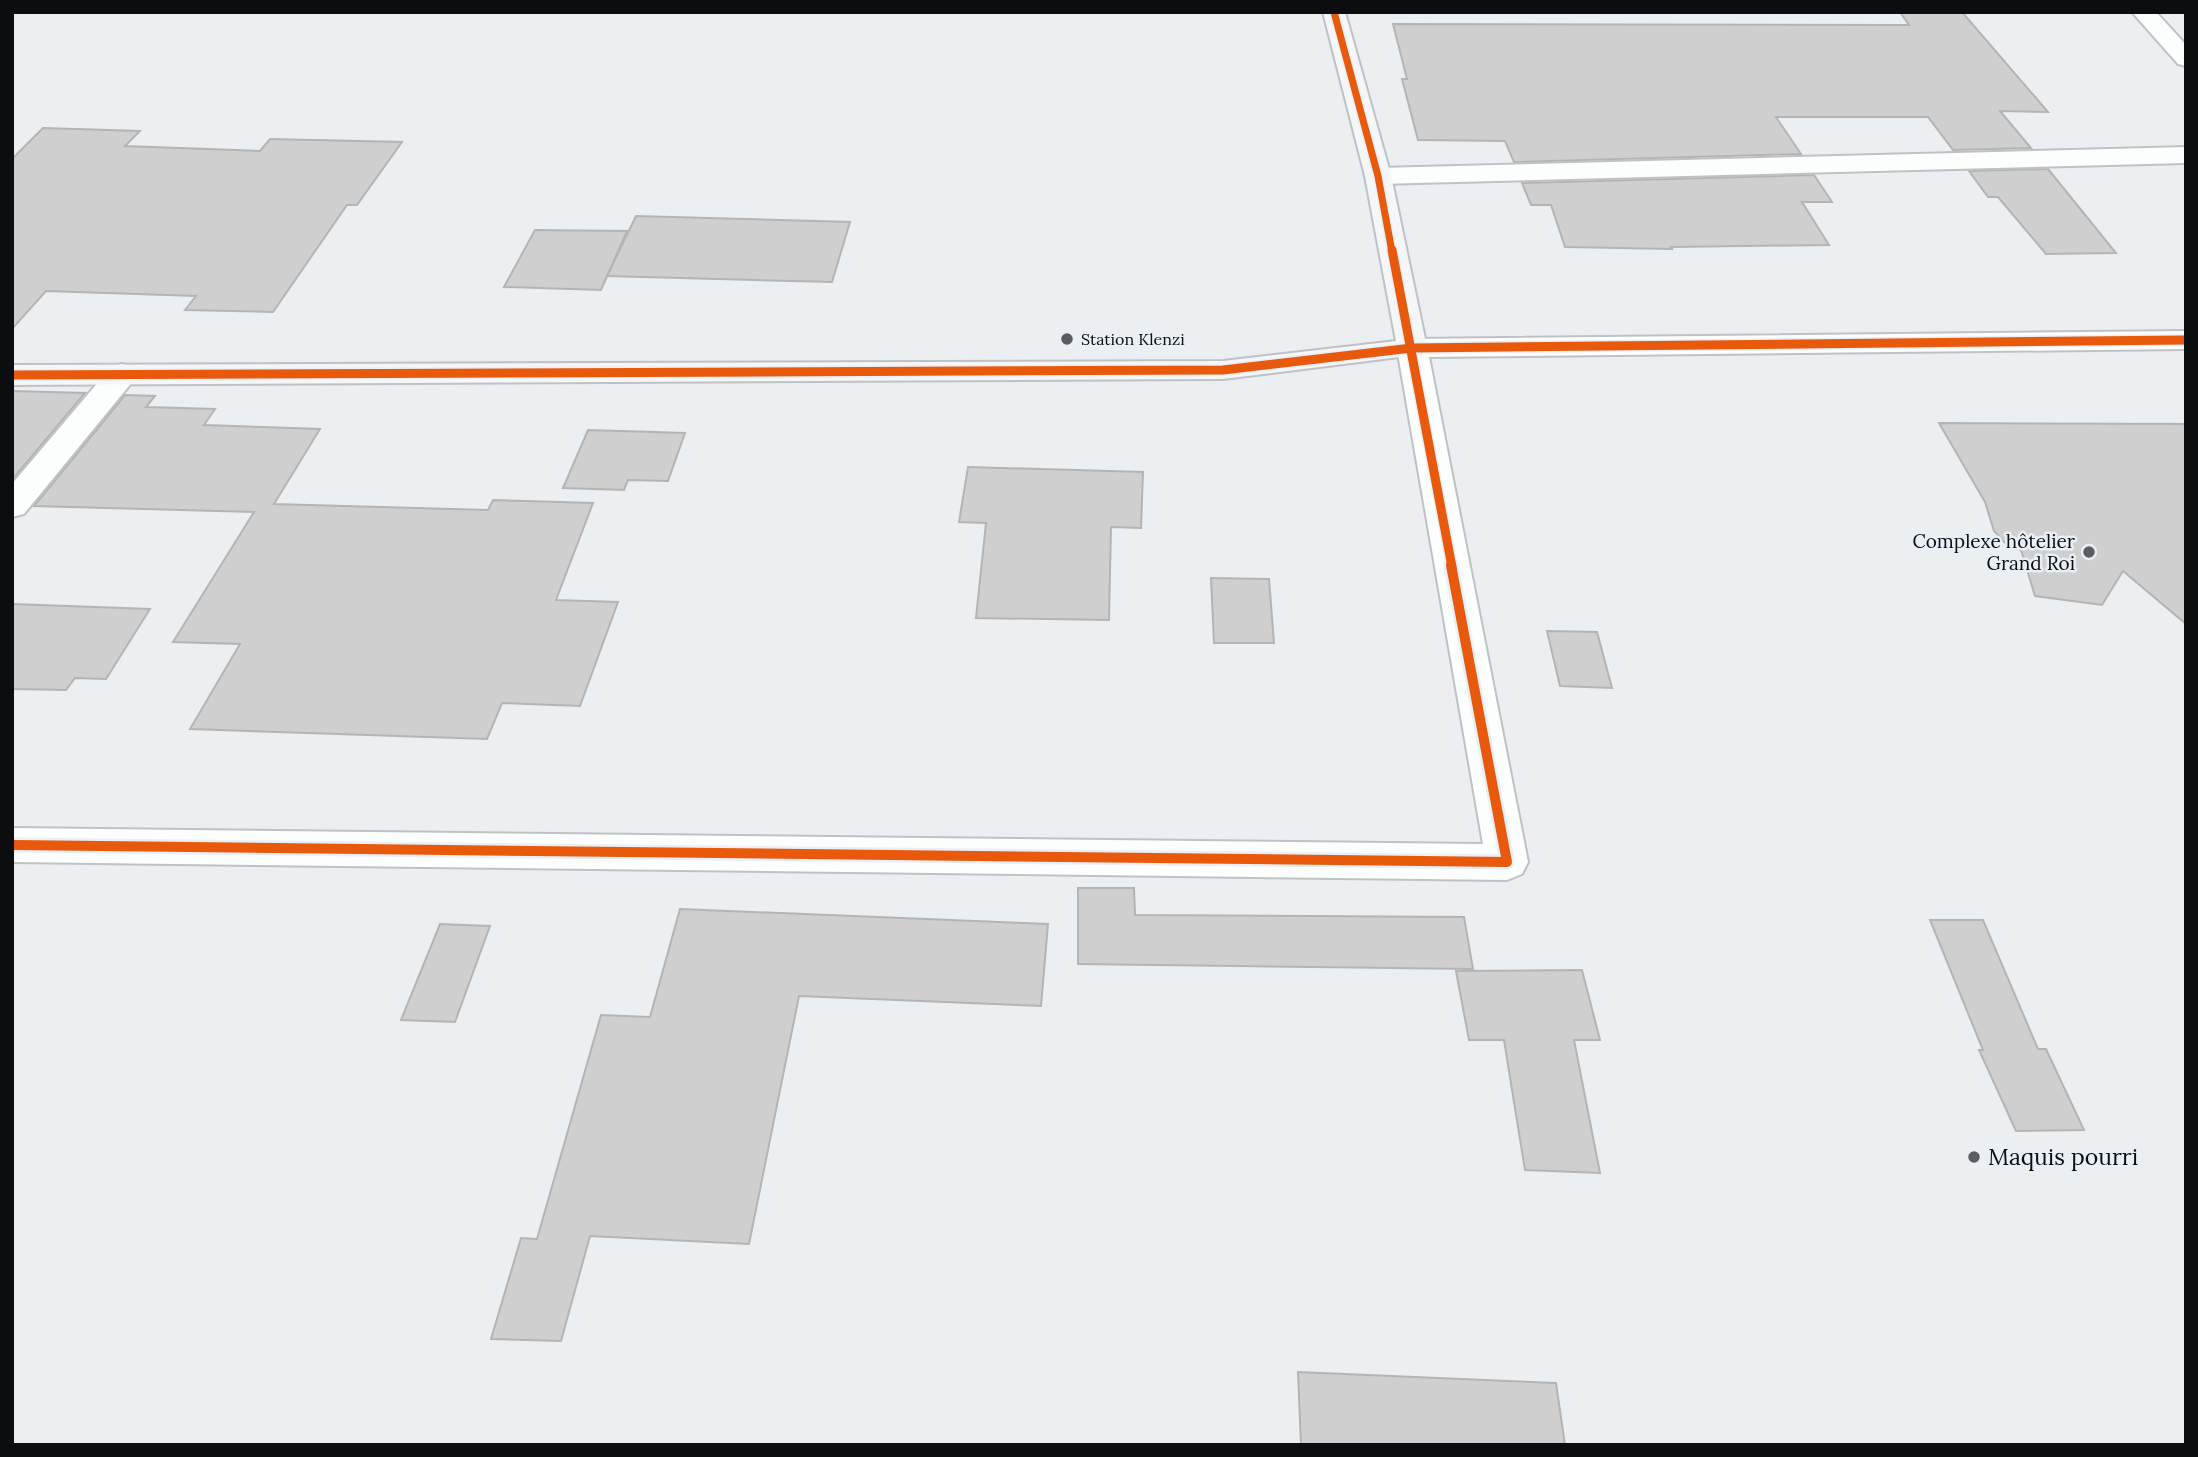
<svg xmlns="http://www.w3.org/2000/svg" width="2198" height="1457" font-family="Lora,serif">
<rect width="100%" height="100%" fill="#eceff2"/>
<g fill="#cfcfcf" stroke="#b4b4b4" stroke-width="2">
<polygon points="1900,12 1962,12 2048,112 2000,111 2031,148 1953,150 1928,117 1776,117 1801,154 1514,162 1505,141 1418,140 1402,79 1407,79 1393,24 1909,25"/>
<polygon points="43,128 140,131 125,146 260,151 270,139 402,142 357,205 347,205 273,312 185,310 196,296 46,291 12,329 12,159"/>
<polygon points="2048,169 2116,253 2046,254 1998,197 1988,197 1969,171"/>
<polygon points="1814,175 1832,202 1802,202 1829,245 1671,247 1672,249 1565,247 1551,205 1531,205 1522,183"/>
<polygon points="636,216 850,222 832,282 607,276"/>
<polygon points="535,230 627,231 601,290 504,287"/>
<polygon points="12,391 85,393 12,480"/>
<polygon points="125,395 155,396 146,407 215,409 204,425 320,429 274,504 488,510 493,500 593,503 556,600 618,602 580,706 502,703 487,739 190,729 240,644 173,642 254,512 34,506"/>
<polygon points="1939,423 2186,424 2186,624 2123,571 2102,605 2035,596 2021,550 2005,543 1994,531 1985,502"/>
<polygon points="588,430 685,433 668,481 628,480 624,490 563,488"/>
<polygon points="968,467 1143,472 1141,528 1111,527 1109,620 976,618 986,523 959,522"/>
<polygon points="1211,578 1269,579 1274,643 1214,643"/>
<polygon points="12,604 150,609 106,679 75,678 66,690 12,689"/>
<polygon points="1547,631 1597,632 1612,688 1560,686"/>
<polygon points="1078,888 1134,888 1135,915 1464,917 1473,969 1078,964"/>
<polygon points="680,909 1048,924 1041,1006 799,996 749,1244 590,1236 561,1341 491,1339 521,1238 537,1239 601,1015 650,1017"/>
<polygon points="1930,920 1983,920 2038,1049 2046,1049 2084,1130 2016,1131 1979,1050 1983,1050"/>
<polygon points="440,924 490,926 455,1022 401,1020"/>
<polygon points="1582,970 1600,1040 1574,1040 1600,1173 1525,1170 1504,1040 1469,1040 1456,971"/>
<polygon points="1298,1372 1556,1383 1565,1445 1301,1445"/>
</g>
<g fill="none" stroke-linecap="round" stroke-linejoin="round">
<g stroke="#bfc2c4" stroke-width="4">
<g id="street">
<polygon points="2132,12 2156,12 2186,45 2186,66 2178,64"/>
<polygon points="2186,147 2186,163 1378,184 1369,182 1365,176 1369,170 1378,168"/>
<polygon points="2186,331 2186,349 1429,357 1528,862 1522,874 1507,880 12,862 12,828 1483,844 1397,348 1401,342 1412,339"/>
<polygon points="122,364 133,367 137,374 133,381 24,514 12,517 12,484 111,367"/>
</g>
</g>
<g stroke="#bfc2c4" stroke-width="4">
<polygon id="secondary" points="1323,12 1345,12 1391,176 1427,348 1423,354 1223,379 12,385 12,365 1223,361 1396,341 1365,176"/>
</g>
<use href="#street" fill="#fcfdfd" fill-rule="evenodd"/>
<use href="#secondary" fill="#f4f6f8" fill-rule="evenodd"/>
<g stroke="#e8eff6" stroke-width="10">
<polyline id="cycleway-far2" points="1334,12 1378,176 1392,252"/>
</g>
<g stroke="#e8eff6" stroke-width="12">
<g id="cycleway-far1">
<polyline points="1392,250 1452,567"/>
<polyline points="12,375 1223,370 1412,348 2186,340"/>
</g>
</g>
<g stroke="#e8eff6" stroke-width="15">
<polyline id="cycleway" points="12,845 1507,862 1451,565"/>
</g>
<use href="#cycleway-far2" stroke="#e8590c" stroke-width="7"/>
<use href="#cycleway-far1" stroke="#e8590c" stroke-width="9"/>
<use href="#cycleway" stroke="#e8590c" stroke-width="10"/>
</g>
<g fill="#5a5c5e" stroke="#e8eff6" stroke-width="2.5">
<circle cx="1067" cy="339" r="7"/>
<circle cx="2089" cy="552" r="7"/>
<circle cx="1974" cy="1157" r="7"/>
</g>
<g text-anchor="middle" stroke-width="5" stroke-linejoin="round" paint-order="stroke">
<g font-size="16" fill="#0b0d0f" stroke="#e8eff6" text-anchor="start">
<text x="1081" y="345">Station Klenzi</text>
</g>
<g font-size="19" fill="#0b0d0f" stroke="#e8eff6" text-anchor="end">
<text x="2075" y="548">Complexe hôtelier<tspan x="2075" dy="22">Grand Roi</tspan></text>
</g>
<g font-size="23" fill="#0b0d0f" stroke="#e8eff6" text-anchor="start">
<text x="1988" y="1165">Maquis pourri</text>
</g>
</g>
<rect width="2198" height="1457" fill="none" stroke="#0b0d0f" stroke-width="28"/>
</svg>
